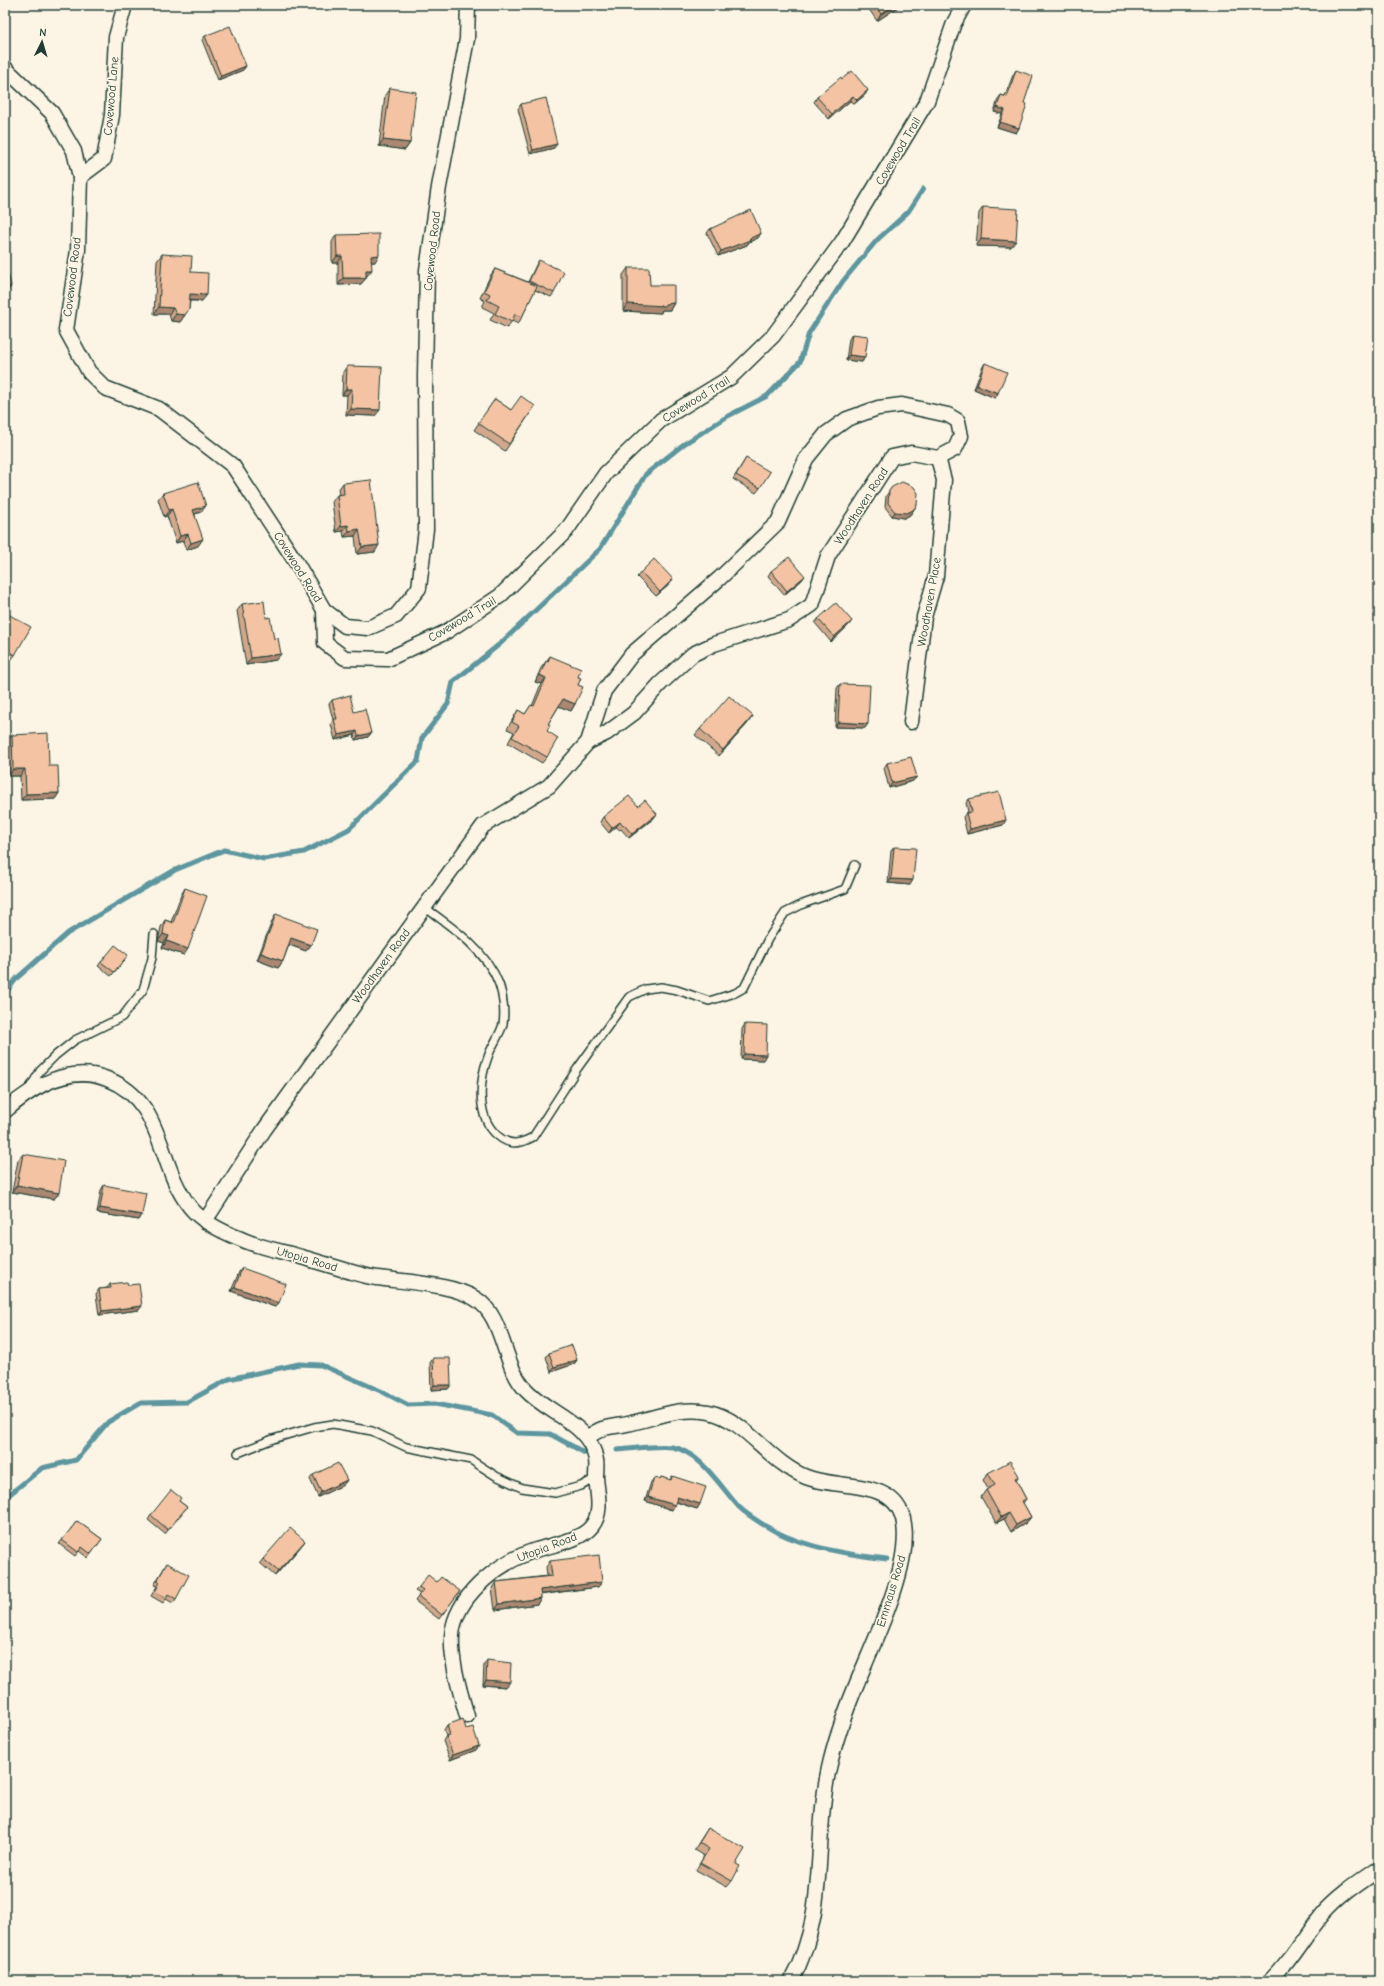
<svg xmlns="http://www.w3.org/2000/svg" width="1384" height="1986" font-family="'Comic Neue',sans-serif">
<rect width="100%" height="100%" fill="#fcf5e5"/>
<filter id="ink" filterUnits="userSpaceOnUse"><feTurbulence type="fractalNoise" baseFrequency=".025" numOctaves="2"/><feDisplacementMap in="SourceGraphic" scale="8" xChannelSelector="R" yChannelSelector="G"/><feConvolveMatrix kernelMatrix="1 2 1 2 8 2 1 2 1" color-interpolation-filters="sRGB"/></filter>
<g filter="url(#ink)">
<g fill="none" stroke-linecap="round" stroke-linejoin="round">
<g stroke="#5d969f" stroke-width="5">
<polyline points="5,993 17,978 68,933 175,870 224,850 264,859 304,852 349,829 418,761 422,738 448,704 453,682 501,643 600,549 646,474 684,444 728,416 767,396 800,362 809,333 843,281 877,240 908,212 923,189"/>
<path d="M617 1450C633 1449 656 1445 672 1447 700 1451 722 1489 739 1507 746 1514 756 1520 764 1525 797 1546 849 1555 887 1559"/>
<polyline points="5,1498 42,1468 76,1460 108,1422 140,1403 187,1402 229,1379 299,1364 321,1365 383,1392 408,1405 435,1404 492,1415 517,1433 550,1434 585,1453"/>
</g>
<g stroke="#1f3d34" stroke-width="10">
<g id="lane">
<path d="M424 907C452 927 487 951 499 984 503 995 505 1012 503 1024 501 1033 491 1047 488 1057 479 1081 476 1118 498 1136 510 1146 520 1144 533 1137L577 1069 629 997 646 989 661 987 677 990 709 1001 735 993 744 988 768 939 785 913 803 904 845 889 855 865"/>
<polyline points="29,1089 40,1071 56,1055 75,1040 122,1017 143,990 152,958 154,934"/>
<polyline points="238,1453 273,1439 314,1427 333,1424 372,1431 406,1447 471,1460 496,1476 522,1488 555,1493 581,1486 596,1478"/>
</g>
</g>
<g stroke="#1f3d34" stroke-width="17">
<g id="street">
<polyline points="5,68 52,113 74,151 80,177 78,250 66,330 89,372 105,388 159,409 233,466 296,562 324,610 345,626 368,628 396,616 419,588 426,529 425,376 427,270 439,187 467,39 468,5"/>
<polyline points="80,177 104,159 112,115 116,37 125,5"/>
<polyline points="324,610 325,643 345,658 388,659 446,632 500,596 566,531 606,473 661,420 731,377 773,336 842,242 927,101 954,23 964,5"/>
<polyline points="911,722 924,617 936,576 944,480 938,458"/>
<path d="M5 1111C32 1087 70 1064 107 1079 165 1101 156 1164 190 1207 202 1222 223 1232 241 1239 260 1248 282 1251 301 1257 324 1263 348 1272 371 1277 401 1282 451 1283 476 1299 505 1317 502 1367 527 1391 550 1415 590 1423 596 1460 597 1465 596 1471 596 1477 597 1493 603 1512 592 1526 580 1541 554 1544 536 1550 502 1561 461 1591 453 1628 448 1653 460 1692 467 1716"/>
<polyline points="205,1221 264,1130 483,826 549,786 588,742 604,691 632,654 720,578 778,522 806,459 826,434 847,419 878,408 902,405 948,415 958,421 961,436 955,449 938,458 911,453 892,457 828,556 812,605 789,620 714,644 693,654 660,684 634,713 607,733 588,742"/>
<path d="M588 1437C605 1425 609 1428 627 1424 656 1418 680 1406 709 1412 747 1420 768 1462 806 1477 837 1490 898 1477 904 1524 911 1569 872 1645 855 1688 845 1713 835 1741 829 1768 813 1840 829 1913 791 1981"/>
<path d="M1270 1981C1291 1961 1304 1935 1323 1913 1338 1895 1360 1881 1379 1868"/>
</g>
</g>
<use href="#lane" stroke="#fcf5e5" stroke-width="7"/>
<use href="#street" stroke="#fcf5e5" stroke-width="14"/>
</g>
<g fill="#d1a88c" stroke="#1f3d34">
<polygon points="866,5 901,5 877,21"/>
<polygon points="205,36 246,66 243,70 218,80 202,40"/>
<polygon points="1016,70 1024,103 1019,128 1016,133 997,127 1002,114 994,112 998,99 1001,95 1005,96 1013,75"/>
<polygon points="842,79 865,95 854,104 850,101 829,119 814,102 817,97"/>
<polygon points="390,88 410,143 405,150 379,146 385,95"/>
<polygon points="521,104 554,148 530,154 518,109"/>
<polygon points="983,207 1011,247 976,246 979,213"/>
<polygon points="710,229 761,233 758,238 749,242 747,245 718,256 707,233"/>
<polygon points="336,235 375,262 371,262 367,276 366,276 366,278 361,284 338,285 338,263 332,263 332,242"/>
<polygon points="162,254 191,272 202,301 190,301 189,309 180,322 171,321 169,314 154,314 157,261"/>
<polygon points="539,260 554,293 551,297 535,290 522,317 518,324 512,321 507,328 490,320 494,313 482,307 485,301 480,298 490,276 495,269 528,282 536,265"/>
<polygon points="628,268 674,303 670,310 662,310 661,313 623,311 623,275"/>
<polygon points="852,334 865,357 862,362 846,360 849,339"/>
<polygon points="985,363 998,393 995,398 974,389 982,368"/>
<polygon points="347,366 375,416 346,415 347,395 342,395 343,372"/>
<polygon points="495,399 511,410 535,406 505,451 474,430"/>
<polygon points="746,458 760,488 756,493 733,479"/>
<polygon points="343,483 375,552 357,554 355,536 344,537 343,531 336,532 332,502 337,495 339,495 338,490"/>
<polygon points="892,487 917,505 910,515 904,518 892,516 885,507 886,496"/>
<polygon points="163,493 201,512 195,514 198,546 186,550 183,541 176,543 167,516 164,517 158,499"/>
<polygon points="771,571 802,580 784,595 768,576"/>
<polygon points="641,572 670,584 656,596 637,577"/>
<polygon points="242,604 276,660 246,665 237,611"/>
<polygon points="5,614 15,655 11,660 5,656"/>
<polygon points="818,619 848,626 831,642 815,623"/>
<polygon points="550,656 578,677 578,685 575,704 571,711 559,706 548,724 547,731 547,757 542,763 508,743 514,732 507,729 518,710 525,714 531,705 532,706 541,684 535,682 541,668"/>
<polygon points="840,684 865,728 835,727 837,688"/>
<polygon points="332,700 354,712 371,733 368,737 355,740 354,735 335,740 331,724 333,720 329,704"/>
<polygon points="748,723 719,756 695,735 700,729"/>
<polygon points="12,735 49,766 59,793 55,799 21,800 20,776 9,776 7,741"/>
<polygon points="887,763 917,777 913,781 889,788 884,768"/>
<polygon points="969,799 1003,825 967,834 963,817 966,813 968,812 966,803"/>
<polygon points="638,806 654,818 629,838 621,829 620,830 616,827 609,833 600,822 603,817"/>
<polygon points="894,847 910,885 888,883 891,851"/>
<polygon points="185,888 184,955 162,948 164,943 158,941 161,927 165,920 171,922 181,895"/>
<polygon points="276,914 311,945 306,951 289,945 283,961 278,968 257,960 272,921"/>
<polygon points="125,960 111,976 98,966 101,962"/>
<polygon points="745,1024 763,1060 741,1059 742,1029"/>
<polygon points="23,1154 59,1193 54,1199 12,1192 18,1160"/>
<polygon points="104,1185 142,1215 139,1220 97,1213 101,1190"/>
<polygon points="242,1268 279,1303 275,1307 231,1291 239,1272"/>
<polygon points="110,1284 128,1285 139,1310 99,1315 96,1294 99,1289 107,1288"/>
<polygon points="549,1353 577,1360 574,1364 551,1372 546,1357"/>
<polygon points="433,1358 451,1385 448,1389 431,1390 430,1363"/>
<polygon points="988,1473 1019,1476 1016,1480 1026,1499 1023,1503 1031,1517 1026,1523 1011,1532 1004,1519 996,1523 981,1497 986,1490 988,1489 983,1480"/>
<polygon points="313,1475 347,1480 343,1485 318,1497 310,1479"/>
<polygon points="672,1476 700,1504 697,1509 676,1502 672,1510 645,1501 651,1482 654,1478 659,1479 661,1477 670,1480"/>
<polygon points="179,1501 187,1507 165,1534 148,1520 151,1515"/>
<polygon points="77,1521 102,1539 88,1558 79,1551 75,1556 59,1544"/>
<polygon points="302,1545 275,1576 260,1563 263,1559"/>
<polygon points="550,1561 602,1582 598,1587 540,1595 541,1598 537,1604 495,1610 492,1588 496,1582 547,1576 546,1567"/>
<polygon points="167,1563 176,1599 173,1603 166,1599 163,1603 151,1596 157,1586 154,1585"/>
<polygon points="437,1582 460,1591 439,1619 415,1601 420,1594 415,1591 419,1587"/>
<polygon points="487,1660 506,1687 483,1685 484,1665"/>
<polygon points="447,1725 466,1729 479,1746 476,1750 450,1760 443,1741 446,1736 444,1730"/>
<polygon points="708,1828 732,1881 727,1887 696,1870 704,1856 694,1850"/>
</g>
<g fill="#aa8872" stroke="#1f3d34">
<polygon points="896,5 901,5 877,21 881,14"/>
<polygon points="246,66 243,70 218,80 221,76"/>
<polygon points="868,90 865,95 854,104 857,100"/>
<polygon points="853,96 850,101 829,119 832,114"/>
<polygon points="997,107 1005,110 1002,114 994,112"/>
<polygon points="1000,122 1019,128 1016,133 997,127"/>
<polygon points="383,140 410,143 405,150 379,146"/>
<polygon points="557,144 554,148 530,154 533,150"/>
<polygon points="761,233 758,238 749,242 747,245 718,256 721,251"/>
<polygon points="981,239 1016,241 1011,247 976,246"/>
<polygon points="379,255 375,262 367,262 371,256"/>
<polygon points="337,256 342,256 338,263 332,263"/>
<polygon points="366,270 372,270 367,276 361,276"/>
<polygon points="343,278 366,278 361,284 338,285"/>
<polygon points="11,286 7,293 5,293 5,288"/>
<polygon points="190,294 207,295 202,301 185,300"/>
<polygon points="674,303 670,310 662,310 661,313 623,311 628,304"/>
<polygon points="159,307 173,308 169,314 154,314"/>
<polygon points="176,314 185,315 180,322 171,321"/>
<polygon points="849,355 865,357 862,362 846,360"/>
<polygon points="977,385 998,393 995,398 974,389"/>
<polygon points="346,389 352,389 347,395 342,395"/>
<polygon points="351,409 380,410 375,416 346,415"/>
<polygon points="917,505 910,515 904,518 892,516 895,512"/>
<polygon points="206,506 201,512 188,516 193,510"/>
<polygon points="172,509 167,516 164,517 169,510"/>
<polygon points="348,525 343,531 336,532 341,526"/>
<polygon points="359,529 355,536 344,537 349,531"/>
<polygon points="188,534 183,541 176,543 180,536"/>
<polygon points="203,539 198,546 186,550 191,543"/>
<polygon points="379,545 375,552 357,554 362,547"/>
<polygon points="805,576 802,580 784,595 787,591"/>
<polygon points="673,579 670,584 656,596"/>
<polygon points="852,621 848,626 831,642 834,637"/>
<polygon points="281,654 276,660 246,665 251,658"/>
<polygon points="540,675 546,678 541,684 535,682"/>
<polygon points="563,699 575,704 571,711 558,706"/>
<polygon points="753,716 748,723 719,756 723,750"/>
<polygon points="838,722 868,724 865,728 835,727"/>
<polygon points="357,731 354,735 335,740 338,735"/>
<polygon points="371,733 368,737 355,740 358,736"/>
<polygon points="13,769 25,769 20,776 9,776"/>
<polygon points="917,777 913,781 889,788 892,783"/>
<polygon points="59,793 55,799 21,800 26,794"/>
<polygon points="657,814 654,818 629,838 632,834"/>
<polygon points="1006,820 1003,825 967,834 970,829"/>
<polygon points="620,822 616,827 609,833 612,828"/>
<polygon points="891,879 913,880 910,885 888,883"/>
<polygon points="163,934 169,936 164,943 158,941"/>
<polygon points="291,938 311,945 306,951 287,944"/>
<polygon points="167,941 188,949 184,955 162,948"/>
<polygon points="261,953 283,961 278,968 257,960"/>
<polygon points="744,1054 766,1055 763,1060 741,1059"/>
<polygon points="17,1185 59,1193 54,1199 12,1192"/>
<polygon points="100,1208 142,1215 139,1220 97,1213"/>
<polygon points="235,1287 279,1303 275,1307 231,1291"/>
<polygon points="142,1306 139,1310 99,1315 102,1311"/>
<polygon points="577,1360 574,1364 551,1372 554,1367"/>
<polygon points="434,1385 451,1385 448,1389 431,1390"/>
<polygon points="347,1480 343,1485 318,1497 321,1492"/>
<polygon points="648,1497 675,1505 672,1510 645,1501"/>
<polygon points="677,1497 700,1504 697,1509 674,1501"/>
<polygon points="1009,1513 1004,1519 996,1523 1001,1517"/>
<polygon points="1031,1517 1026,1523 1011,1532 1016,1525"/>
<polygon points="305,1541 302,1545 275,1576 278,1571"/>
<polygon points="602,1582 598,1587 536,1595 540,1590"/>
<polygon points="541,1598 537,1604 495,1610 499,1604"/>
<polygon points="486,1680 510,1682 506,1687 483,1685"/>
<polygon points="479,1746 476,1750 450,1760 453,1755"/>
</g>
<g fill="#f3c3a3" stroke="#1f3d34">
<polygon points="875,5 896,5 881,14"/>
<polygon points="230,26 246,66 221,76 205,36"/>
<polygon points="1016,70 1033,76 1024,103 1027,104 1019,128 1000,122 1005,110 997,107 1001,95 1007,97"/>
<polygon points="852,71 868,90 857,100 853,96 832,114 817,97 841,77 842,79"/>
<polygon points="390,88 416,92 410,143 383,140"/>
<polygon points="546,98 557,144 533,150 521,104"/>
<polygon points="983,207 1018,209 1016,241 981,239"/>
<polygon points="751,210 761,233 749,239 750,240 721,251 710,229"/>
<polygon points="379,234 379,255 371,256 372,270 366,270 366,278 343,278 342,256 337,256 336,235"/>
<polygon points="162,254 192,256 191,272 208,273 207,295 190,294 189,309 185,315 176,314 173,308 159,307"/>
<polygon points="5,260 11,286 5,288"/>
<polygon points="539,260 564,272 554,293 529,281"/>
<polygon points="628,268 649,268 650,285 674,285 674,303 665,304 665,306 628,304"/>
<polygon points="495,269 537,286 522,317 515,314 512,322 495,314 499,306 487,300 490,294 484,291"/>
<polygon points="852,334 868,336 865,357 849,355"/>
<polygon points="985,363 1007,372 998,393 977,385"/>
<polygon points="347,366 382,367 380,410 351,409 352,389 346,389"/>
<polygon points="521,396 535,406 509,444 478,423 495,399 511,410"/>
<polygon points="746,458 770,472 760,488 736,475"/>
<polygon points="371,480 379,545 362,547 359,529 349,531 348,525 341,526 337,495 344,494 343,483"/>
<polygon points="198,482 206,506 193,510 203,539 191,543 188,534 180,536 172,509 169,510 163,493"/>
<polygon points="902,482 914,487 918,493 917,505 913,510 907,513 895,512 888,503 889,491 892,487"/>
<polygon points="789,557 805,576 787,591 771,571"/>
<polygon points="654,559 673,579 660,592 641,572"/>
<polygon points="264,601 266,618 270,617 274,639 278,638 281,654 251,658 242,604"/>
<polygon points="836,603 852,621 834,637 818,619"/>
<polygon points="6,613 31,627 15,655 5,650 5,614"/>
<polygon points="550,656 581,669 578,677 581,678 578,685 583,687 575,704 563,699 548,724 550,725 547,731 558,738 547,757 512,737 519,726 512,722 518,710 525,714 531,705 534,706 546,678 540,675 546,661 548,662"/>
<polygon points="840,684 870,685 868,724 838,722"/>
<polygon points="350,695 354,712 365,709 371,733 358,736 357,731 338,735 334,719 337,719 332,700"/>
<polygon points="729,696 753,716 723,750 700,729"/>
<polygon points="48,733 49,766 58,766 59,793 26,794 25,769 13,769 12,735"/>
<polygon points="911,757 917,777 892,783 887,763"/>
<polygon points="999,792 1006,820 970,829 966,813 972,812 969,799"/>
<polygon points="629,796 638,806 645,800 657,814 632,834 624,825 623,826 620,822 612,828 603,817"/>
<polygon points="894,847 916,848 913,880 891,879"/>
<polygon points="185,888 207,896 188,949 167,941 169,936 163,934 165,920 173,923"/>
<polygon points="276,914 317,929 311,945 291,938 283,961 261,953"/>
<polygon points="115,945 128,955 114,972 101,962"/>
<polygon points="745,1024 767,1025 766,1055 744,1054"/>
<polygon points="23,1154 64,1161 59,1193 17,1185"/>
<polygon points="104,1185 146,1193 142,1215 100,1208"/>
<polygon points="242,1268 286,1284 279,1303 235,1287"/>
<polygon points="127,1282 128,1285 139,1284 142,1306 102,1311 99,1289 111,1288 110,1284"/>
<polygon points="572,1345 577,1360 554,1367 549,1353"/>
<polygon points="433,1358 450,1358 451,1385 434,1385"/>
<polygon points="1010,1461 1019,1476 1015,1478 1026,1499 1022,1501 1031,1517 1016,1525 1009,1513 1001,1517 986,1490 995,1485 988,1473"/>
<polygon points="338,1463 347,1480 321,1492 313,1475"/>
<polygon points="672,1476 706,1487 700,1504 677,1497 675,1505 648,1497 654,1478 660,1479 661,1477 671,1480"/>
<polygon points="171,1490 181,1498 179,1501 187,1507 168,1530 151,1515"/>
<polygon points="77,1521 102,1539 91,1554 82,1547 78,1552 62,1540"/>
<polygon points="290,1528 305,1541 278,1571 263,1559"/>
<polygon points="599,1555 602,1582 540,1590 541,1598 499,1604 496,1582 552,1576 550,1561"/>
<polygon points="167,1563 189,1575 176,1599 168,1594 166,1598 155,1592 160,1582 157,1581"/>
<polygon points="428,1575 437,1582 441,1577 460,1591 442,1615 418,1596 423,1590 419,1587"/>
<polygon points="487,1660 511,1663 510,1682 486,1680"/>
<polygon points="463,1719 466,1729 473,1727 479,1746 453,1755 446,1736 450,1735 447,1725"/>
<polygon points="5,1724 8,1725 5,1732"/>
<polygon points="708,1828 745,1849 736,1864 740,1866 732,1881 700,1863 709,1849 699,1843"/>
</g>
</g>
<g text-anchor="middle" stroke-width="3.5" stroke-linejoin="round" paint-order="stroke">
<g font-size="12" fill="#1f3d34" stroke="#fcf5e5">
<text transform="translate(111 96) rotate(-85)" y="4">Covewood Lane</text>
<text transform="translate(898 151) rotate(-59)" y="4">Covewood Trail</text>
<text transform="translate(432 251) rotate(-84)" y="4">Covewood Road</text>
<text transform="translate(72 277) rotate(-83)" y="4">Covewood Road</text>
<text transform="translate(696 399) rotate(-32)" y="4">Covewood Trail</text>
<text transform="translate(861 506) rotate(-57)" y="4">Woodhaven Road</text>
<text transform="translate(298 567) rotate(58)" y="4">Covewood Road</text>
<text transform="translate(929 602) rotate(-80)" y="4">Woodhaven Place</text>
<text transform="translate(462 619) rotate(-31)" y="4">Covewood Trail</text>
<text transform="translate(381 966) rotate(-54)" y="4">Woodhaven Road</text>
<text transform="translate(307 1259) rotate(16)" y="4">Utopia Road</text>
<text transform="translate(547 1547) rotate(-21)" y="4">Utopia Road</text>
<text transform="translate(891 1591) rotate(-73)" y="4">Emmaus Road</text>
</g>
</g>
<rect width="1384" height="1986" fill="none" stroke="#fcf5e5" stroke-width="20"/>
<rect x="10" y="10" width="1364" height="1966" fill="none" stroke="#1f3d34" stroke-width="1.5" filter="url(#ink)"/>
<g transform="translate(42 42) rotate(5)" stroke="#fcf5e5" stroke-width="3" paint-order="stroke">
<path d="M0-3L7 15L0 10L-7 15Z" fill="#1f3d34"/>
<text y="-6" font-size="11" font-weight="bold" text-anchor="middle" fill="#1f3d34">N</text>
</g>
</svg>
